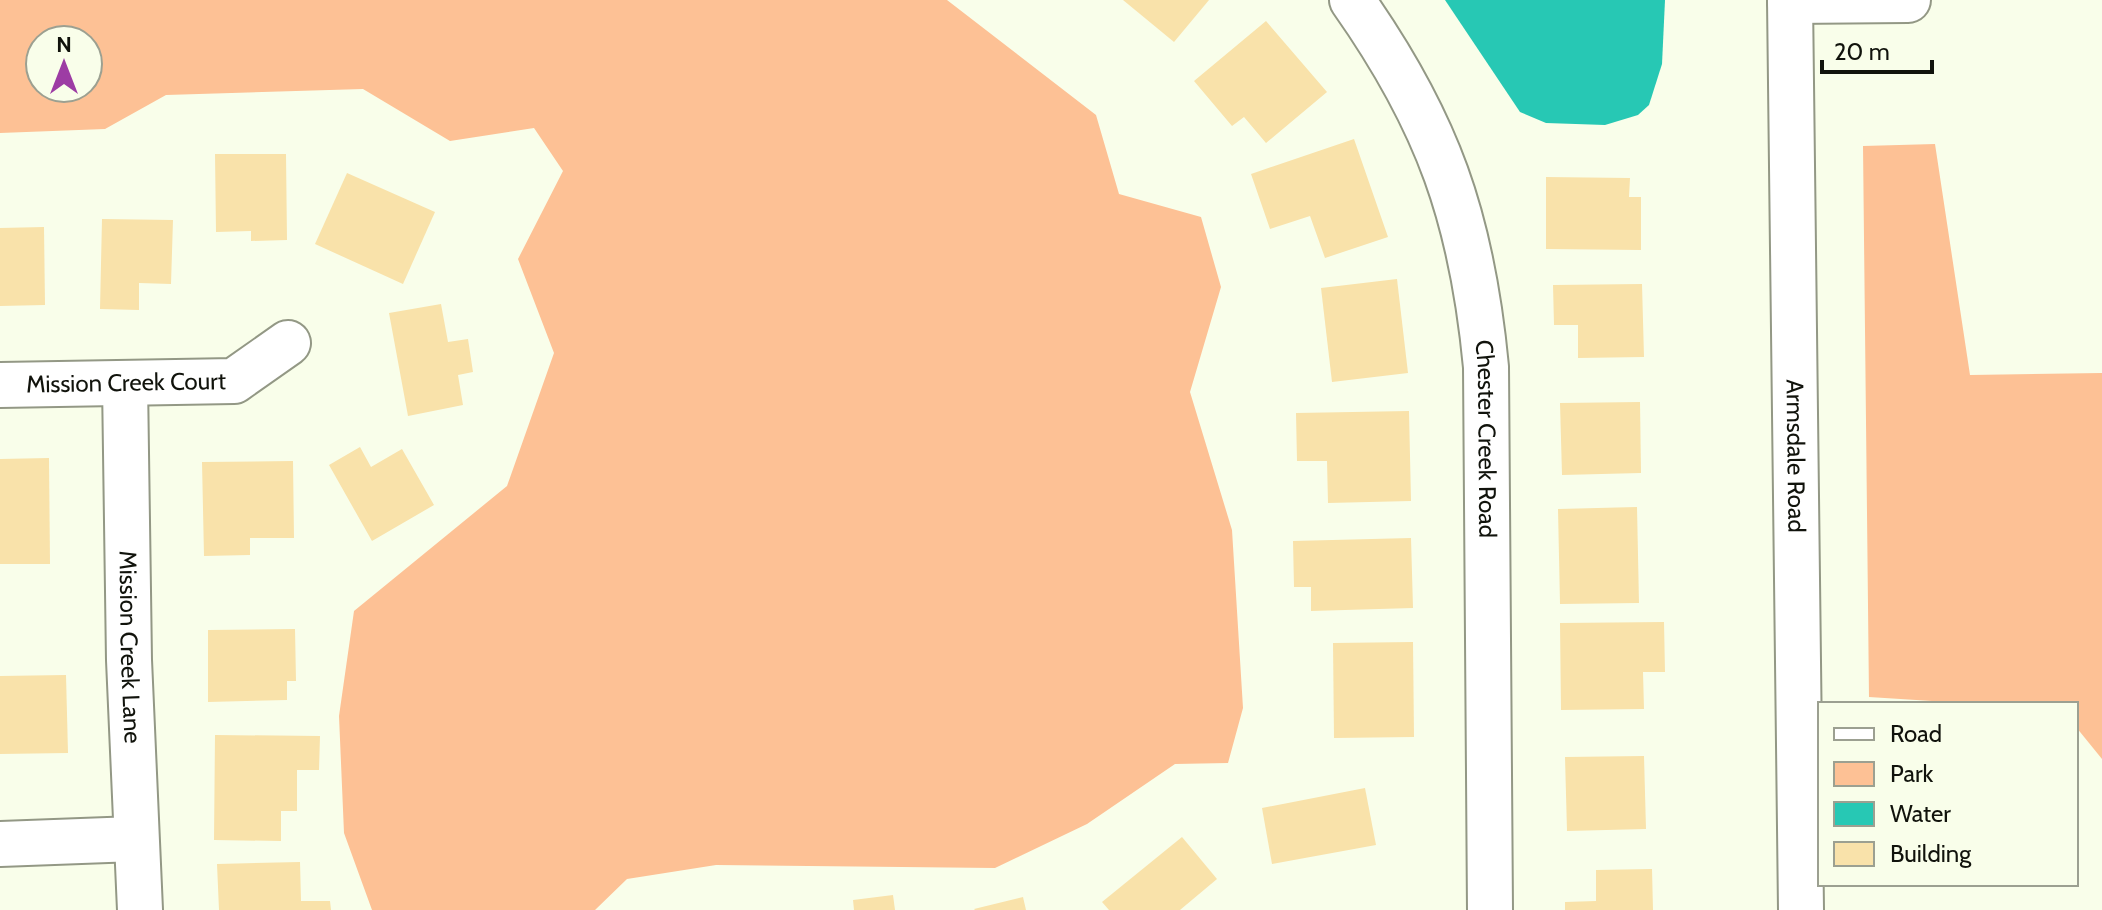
<svg xmlns="http://www.w3.org/2000/svg" width="2102" height="910" font-family="Cabin,sans-serif">
<rect width="100%" height="100%" fill="#f9feea"/>
<g fill="#fdc195" fill-rule="evenodd">
<path d="M0 0H947L1096 115 1119 194 1201 217 1221 287 1190 392 1232 530 1243 708 1228 763 1175 764 1087 824 995 868 716 865 627 879 595 910H372L344 833 339 716 354 611 507 486 554 353 518 259 563 171 534 128 450 141 363 89 166 95 105 129 0 133ZM40 40H88V88H40Z"/>
<polygon points="1935,144 1970,375 2102,373 2102,759 2076,727 2076,704 1979,704 1869,697 1863,146"/>
</g>
<polygon fill="#27c8b4" points="1445,0 1665,0 1662,64 1649,105 1638,115 1605,125 1546,123 1520,112"/>
<g fill="#f9e2aa">
<polygon points="1123,0 1209,0 1174,42"/>
<polygon points="1266,21 1327,92 1266,143 1244,117 1232,126 1194,81"/>
<polygon points="1354,139 1388,237 1325,258 1310,216 1270,229 1251,174"/>
<polygon points="215,154 286,154 287,240 251,241 251,231 216,232"/>
<polygon points="347,173 435,212 403,284 315,244"/>
<polygon points="1546,177 1630,178 1629,197 1641,197 1641,250 1546,249"/>
<polygon points="102,219 173,220 171,284 139,283 139,310 100,309"/>
<polygon points="44,227 45,305 0,306 0,228"/>
<polygon points="1397,279 1408,373 1332,382 1321,288"/>
<polygon points="1642,284 1644,357 1578,358 1578,325 1554,325 1553,285"/>
<polygon points="441,304 448,342 468,339 473,372 458,375 463,405 408,416 389,313"/>
<polygon points="1640,402 1641,473 1562,475 1560,403"/>
<polygon points="1409,411 1411,501 1328,503 1327,461 1297,461 1296,413"/>
<polygon points="360,447 371,467 402,449 434,505 372,541 329,465"/>
<polygon points="49,458 50,564 0,564 0,459"/>
<polygon points="293,461 294,538 250,538 250,555 204,556 202,462"/>
<polygon points="1637,507 1639,603 1560,604 1558,509"/>
<polygon points="1411,538 1413,608 1311,611 1311,587 1294,587 1293,541"/>
<polygon points="1664,622 1665,672 1643,672 1644,709 1561,710 1560,623"/>
<polygon points="295,629 296,681 287,681 287,700 208,702 208,630"/>
<polygon points="1413,642 1414,737 1334,738 1333,643"/>
<polygon points="66,675 68,753 0,754 0,676"/>
<polygon points="215,735 320,736 319,770 297,770 297,811 281,811 281,841 214,840"/>
<polygon points="1644,756 1646,829 1567,831 1565,757"/>
<polygon points="1365,788 1376,845 1272,864 1262,808"/>
<polygon points="1182,837 1217,879 1180,910 1109,910 1102,902"/>
<polygon points="300,862 301,901 330,901 331,910 219,910 217,864"/>
<polygon points="1652,869 1653,910 1565,910 1565,902 1596,901 1596,870"/>
<polygon points="893,895 895,910 854,910 853,900"/>
<polygon points="1023,897 1026,910 975,910 974,909"/>
</g>
<g fill="none" stroke-linecap="round" stroke-linejoin="round">
<g stroke="#939885" stroke-width="48">
<g id="minor">
<path id="s1" d="M1352 0C1438 122 1472 219 1486 367L1490 910"/>
<path id="s2" d="M1790 0 1801 910"/>
<polyline points="1790,1 1908,0"/>
<path id="s3" d="M125 383 129 660 140 910"/>
<path id="s4" d="M0 385 234 381 288 343"/>
<polyline points="0,844 135,839"/>
</g>
</g>
<use href="#minor" stroke="#fff" stroke-width="44"/>
</g>
<g text-anchor="middle" stroke-width="8" stroke-linejoin="round" paint-order="stroke">
<g font-size="24" fill="#11130c" stroke="#f9feea">
<text dy="8" stroke="none"><textPath href="#s4" startOffset="126">Mission Creek Court</textPath></text>
<text dy="8" stroke="none"><textPath href="#s1" startOffset="468">Chester Creek Road</textPath></text>
<text dy="8" stroke="none"><textPath href="#s2" startOffset="456">Armsdale Road</textPath></text>
<text dy="8" stroke="none"><textPath href="#s3" startOffset="264">Mission Creek Lane</textPath></text>
</g>
</g>
<rect x="1818" y="702" width="260" height="184" fill="#f9feea" stroke="#9ca091" stroke-width="2"/>
<rect x="1834" y="728" width="40" height="12" fill="#ffffff" stroke="#9ca091" stroke-width="2"/>
<text x="1890" y="742" font-size="24" fill="#11130c">Road</text>
<rect x="1834" y="762" width="40" height="24" fill="#fdc195" stroke="#9ca091" stroke-width="2"/>
<text x="1890" y="782" font-size="24" fill="#11130c">Park</text>
<rect x="1834" y="802" width="40" height="24" fill="#27c8b4" stroke="#9ca091" stroke-width="2"/>
<text x="1890" y="822" font-size="24" fill="#11130c">Water</text>
<rect x="1834" y="842" width="40" height="24" fill="#f9e2aa" stroke="#9ca091" stroke-width="2"/>
<text x="1890" y="862" font-size="24" fill="#11130c">Building</text>
<g transform="translate(64 64)"><circle r="38" fill="#f9feea" stroke="#9ca091" stroke-width="2"/>
<path d="M0-6L14 30L0 20L-14 30Z" fill="#9d3ca4"/>
<text y="-12" font-size="22" font-weight="bold" text-anchor="middle" fill="#11130c">N</text>
</g>
<path d="M1822 60v12h110v-12" fill="none" stroke="#11130c" stroke-width="4"/>
<text x="1834" y="60" font-size="24" fill="#11130c" stroke="#f9feea" stroke-width="6" paint-order="stroke">20 m</text>
</svg>
